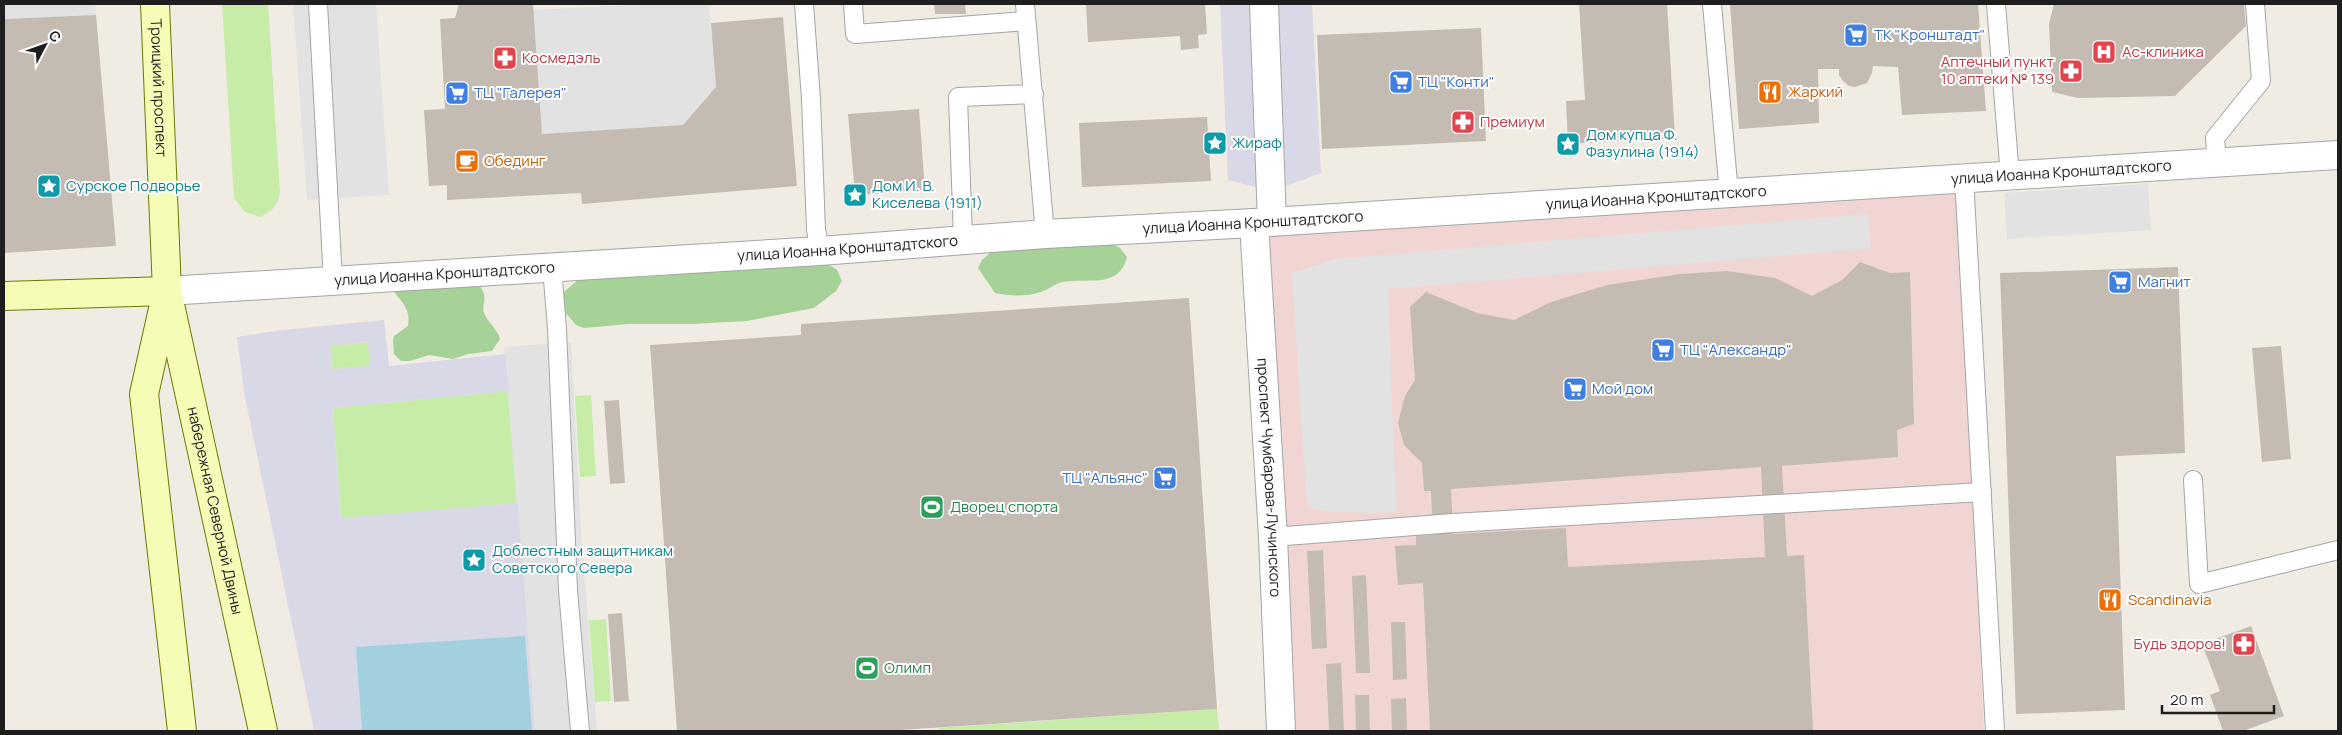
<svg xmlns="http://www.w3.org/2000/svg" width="2342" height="735" font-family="Manrope,sans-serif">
<rect width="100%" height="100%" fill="#f0ece4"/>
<polygon fill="#f1d5d2" points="1958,187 1984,731 1287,731 1266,236"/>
<g fill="#c7eca8">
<path d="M222 4H268L280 192C278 206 272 211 260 217L245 212 234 198Z"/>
<polygon points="369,342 371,366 332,369 330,346"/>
<polygon points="509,391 518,503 341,519 333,408"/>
<polygon points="591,395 596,476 580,477 575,396"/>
<polygon points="606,619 611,701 595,702 589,620"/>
<polygon points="1217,709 1219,731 939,731 939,728"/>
</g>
<g fill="#a6d197">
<path d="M1110 243 1120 248 1127 257C1119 290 1086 277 1062 282 1054 284 1048 290 1041 292 1026 297 1010 296 995 293L978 268 982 260 990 253 1007 245Z"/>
<polygon points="828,264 837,270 842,281 836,291 814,308 747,321 692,324 628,324 584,328 576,325 563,310 561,301 565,291 579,279 600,276 642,277"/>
<path d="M477 282C492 300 479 304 485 315 490 325 497 328 500 339L492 351 468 354 453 359 429 355 410 361H401L394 354 393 340 394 336 408 326C411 309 402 303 393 290Z"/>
</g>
<g fill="#e2e2e2">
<polygon points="4,4 95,4 96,15 4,19"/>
<polygon points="293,4 376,4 389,195 307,200"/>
<polygon points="655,4 709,4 716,87 683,125 542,134 533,10"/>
<polygon points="2148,184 2151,230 2007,239 2004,193"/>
<polygon points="1868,214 1871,248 1388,289 1396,513 1331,512 1307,507 1292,273 1336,259"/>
<polygon points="571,342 581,531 597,731 535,731 504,347"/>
</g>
<g fill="#d9d8e6" fill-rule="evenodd">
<polygon points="1220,4 1312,4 1321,173 1272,191 1228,180"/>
<path d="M384 320 389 366 505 354 509 391 333 408 341 518 518 503 535 731 357 647 362 731H314L244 392 237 337 282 330ZM368 342 370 366 332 369 330 346Z"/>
</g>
<polygon fill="#a2d0df" points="525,636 532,731 362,731 356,647"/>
<g fill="#c4bcb3" fill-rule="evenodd">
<polygon points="459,4 533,4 542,134 683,125 716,87 711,23 783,17 797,186 582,204 581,193 447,200 447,185 429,186 424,110 445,109 440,19 455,18"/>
<polygon points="934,4 965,4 966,14 935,14"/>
<polygon points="1086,4 1205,4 1207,34 1198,35 1199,48 1181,50 1180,36 1088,42"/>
<polygon points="1579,4 1667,4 1675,138 1568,144 1566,101 1585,100"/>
<polygon points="1730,4 1978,4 1986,111 1902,115 1898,67 1873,66 1872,73 1867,83 1855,87 1849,86 1843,81 1839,75 1839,69 1818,69 1819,123 1739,129"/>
<polygon points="2054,4 2244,4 2246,26 2175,96 2078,98 2052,92 2049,24"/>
<polygon points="96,15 116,246 4,253 4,19"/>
<polygon points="1481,28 1486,141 1322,149 1317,35"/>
<polygon points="919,109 925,190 855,195 848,114"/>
<polygon points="1207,117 1211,181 1082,187 1079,123"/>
<path d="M1860 262 1890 273 1910 272 1914 424 1897 430 1898 457 1782 466 1787 556 1804 555 1813 731H1430L1423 583 1398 585 1395 546 1416 545V536L1433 535 1431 491H1424L1422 463 1404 445 1398 423 1405 396 1415 380 1410 307 1426 292 1477 313 1514 320 1551 302 1607 285 1680 274 1727 271 1775 278 1812 296 1842 280ZM1761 467 1765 557 1568 567 1566 528 1453 534 1451 489Z"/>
<polygon points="2178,267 2185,453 2116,456 2125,710 2016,714 2000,273"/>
<polygon points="1189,298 1217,709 885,731 677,731 650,345 801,335 801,324"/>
<polygon points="2281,346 2291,459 2262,462 2252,348"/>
<polygon points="619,400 625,483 610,484 604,401"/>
<polygon points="1323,550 1327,648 1312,649 1307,551"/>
<polygon points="1366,575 1370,673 1356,673 1352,576"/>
<polygon points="622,613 629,701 614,702 608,614"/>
<polygon points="1391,622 1405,622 1407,679 1393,680"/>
<polygon points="2251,626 2284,716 2243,731 2223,731 2210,695 2220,691 2202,644"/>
<polygon points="1341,663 1344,731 1329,731 1326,664"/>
<polygon points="1355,695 1369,695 1370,731 1356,731"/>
<polygon points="1406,698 1407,731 1392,731 1391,699"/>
</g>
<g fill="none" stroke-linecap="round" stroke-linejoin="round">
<g stroke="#a5a5a5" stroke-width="20">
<g id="lane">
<polyline points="318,4 333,281"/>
<polyline points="804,4 811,99 816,230 820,251"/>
<polyline points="853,4 855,34 1026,21"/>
<polyline points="1025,4 1045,234"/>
<polyline points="1712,4 1729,194"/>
<polyline points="1996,4 2010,176"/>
<polyline points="2217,163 2215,138 2261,81 2255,4"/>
<polyline points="1964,178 1995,731"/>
<polyline points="963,239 958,97 1034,94"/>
<polyline points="552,267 557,329 568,590 580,731"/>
<polyline points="2193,480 2199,584 2338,550"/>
<polyline points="1273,537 1453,523 1982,492"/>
</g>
</g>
<g stroke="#a5a5a5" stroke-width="30">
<g id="street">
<polyline points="1264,4 1272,222"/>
<path id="s1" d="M1254 223 1273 537 1281 731"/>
<path id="s2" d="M167 291 820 251 1045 234 1254 223 2338 155"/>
</g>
</g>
<g stroke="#6a7b00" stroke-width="30">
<g id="secondary">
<path id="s3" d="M155 4 167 291 263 731"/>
<polyline points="4,296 167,291"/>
<polyline points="165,300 144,394 182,731"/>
</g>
</g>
<use href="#lane" stroke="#fff" stroke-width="18"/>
<use href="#street" stroke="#fff" stroke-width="28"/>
<use href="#secondary" stroke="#f6fcb6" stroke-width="28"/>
</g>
<defs>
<g id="supermarket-square" transform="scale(1.25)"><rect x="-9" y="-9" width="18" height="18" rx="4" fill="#3f7fe0" stroke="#fff"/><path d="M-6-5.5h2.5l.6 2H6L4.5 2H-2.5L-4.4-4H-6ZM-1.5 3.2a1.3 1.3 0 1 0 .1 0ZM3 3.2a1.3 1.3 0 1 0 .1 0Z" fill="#fff"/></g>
<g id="hospital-square" transform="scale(1.25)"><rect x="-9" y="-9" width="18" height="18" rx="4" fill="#e0444e" stroke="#fff"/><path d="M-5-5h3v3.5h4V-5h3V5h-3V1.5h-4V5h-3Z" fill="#fff"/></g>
<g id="pharmacy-square" transform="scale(1.25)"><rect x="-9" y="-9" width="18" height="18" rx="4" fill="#e0444e" stroke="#fff"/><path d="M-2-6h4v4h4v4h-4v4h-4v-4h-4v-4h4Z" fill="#fff"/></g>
<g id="restaurant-square" transform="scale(1.25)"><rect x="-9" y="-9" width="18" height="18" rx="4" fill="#e8710a" stroke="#fff"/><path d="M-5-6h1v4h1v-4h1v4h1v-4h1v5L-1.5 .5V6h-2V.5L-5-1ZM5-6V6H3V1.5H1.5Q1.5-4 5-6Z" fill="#fff"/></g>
<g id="sight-square" transform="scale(1.25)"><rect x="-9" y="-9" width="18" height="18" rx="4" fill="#0f9aa8" stroke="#fff"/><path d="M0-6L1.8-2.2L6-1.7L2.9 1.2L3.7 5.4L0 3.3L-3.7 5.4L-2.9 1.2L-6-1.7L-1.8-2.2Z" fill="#fff"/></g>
<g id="cafe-square" transform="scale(1.25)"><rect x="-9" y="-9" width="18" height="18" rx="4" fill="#e8710a" stroke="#fff"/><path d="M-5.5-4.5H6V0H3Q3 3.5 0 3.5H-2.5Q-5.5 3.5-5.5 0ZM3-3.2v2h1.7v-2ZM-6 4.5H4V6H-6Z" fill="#fff"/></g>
<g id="stadium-square" transform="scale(1.25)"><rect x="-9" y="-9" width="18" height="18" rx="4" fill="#2e9e5b" stroke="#fff"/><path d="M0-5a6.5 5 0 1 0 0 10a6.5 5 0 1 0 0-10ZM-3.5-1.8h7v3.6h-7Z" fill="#fff"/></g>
</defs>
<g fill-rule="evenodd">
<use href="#supermarket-square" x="1856" y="35"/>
<use href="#hospital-square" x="2104" y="52"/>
<use href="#pharmacy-square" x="505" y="58"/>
<use href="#pharmacy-square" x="2071" y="71"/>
<use href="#supermarket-square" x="1401" y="82"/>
<use href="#restaurant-square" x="1770" y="92"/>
<use href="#supermarket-square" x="457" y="93"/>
<use href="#pharmacy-square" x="1463" y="122"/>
<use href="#sight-square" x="1215" y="143"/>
<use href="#sight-square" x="1568" y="144"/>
<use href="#cafe-square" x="467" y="161"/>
<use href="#sight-square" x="49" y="186"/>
<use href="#sight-square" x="855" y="195"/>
<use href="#supermarket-square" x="2120" y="282"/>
<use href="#supermarket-square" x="1663" y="350"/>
<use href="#supermarket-square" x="1575" y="389"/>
<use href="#supermarket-square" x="1165" y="478"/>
<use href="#stadium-square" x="932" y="507"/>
<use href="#sight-square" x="474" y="560"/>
<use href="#restaurant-square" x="2110" y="600"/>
<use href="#pharmacy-square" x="2244" y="644"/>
<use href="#stadium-square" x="867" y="668"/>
</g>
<g text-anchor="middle" stroke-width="4" stroke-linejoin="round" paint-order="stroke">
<g font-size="15" fill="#366cbe" stroke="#fff" text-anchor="start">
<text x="1874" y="40">ТК "Кронштадт"</text>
<text x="1418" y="87">ТЦ "Конти"</text>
<text x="474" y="98">ТЦ "Галерея"</text>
<text x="2138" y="287">Магнит</text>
<text x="1680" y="355">ТЦ "Александр"</text>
<text x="1592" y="394">Мой дом</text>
<text x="1148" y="483" text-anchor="end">ТЦ "Альянс"</text>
</g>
<g font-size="15" fill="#be3a42" stroke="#fff" text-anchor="start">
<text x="2122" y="57">Ас-клиника</text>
<text x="522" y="63">Космедэль</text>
<text x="2054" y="67" text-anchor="end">Аптечный пункт<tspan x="2054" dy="17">10 аптеки № 139</tspan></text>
<text x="1480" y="127">Премиум</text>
<text x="2226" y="649" text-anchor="end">Будь здоров!</text>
</g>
<g font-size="15" fill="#1e1e1e" stroke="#fff">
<text dy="5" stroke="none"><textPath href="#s3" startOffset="84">Троицкий проспект</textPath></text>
<text dy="5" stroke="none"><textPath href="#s2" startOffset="1898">улица Иоанна Кронштадтского</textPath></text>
<text dy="5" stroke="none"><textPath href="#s2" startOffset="1492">улица Иоанна Кронштадтского</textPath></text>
<text dy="5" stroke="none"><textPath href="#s2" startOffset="1088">улица Иоанна Кронштадтского</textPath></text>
<text dy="5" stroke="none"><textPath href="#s2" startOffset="682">улица Иоанна Кронштадтского</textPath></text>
<text dy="5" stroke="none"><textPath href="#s2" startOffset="278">улица Иоанна Кронштадтского</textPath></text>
<text dy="5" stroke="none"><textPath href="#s1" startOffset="255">проспект Чумбарова-Лучинского</textPath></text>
<text dy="5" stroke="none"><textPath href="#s3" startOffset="512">набережная Северной Двины</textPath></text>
</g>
<g font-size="15" fill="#c56008" stroke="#fff" text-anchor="start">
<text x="1788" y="97">Жаркий</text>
<text x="484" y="166">Обединг</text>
<text x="2128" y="605">Scandinavia</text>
</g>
<g font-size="15" fill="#0d838f" stroke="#fff" text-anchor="start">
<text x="1586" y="140">Дом купца Ф.<tspan x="1586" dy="17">Фазулина (1914)</tspan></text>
<text x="1232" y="148">Жираф</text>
<text x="66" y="191">Cурское Подворье</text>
<text x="872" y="191">Дом И. В.<tspan x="872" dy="17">Киселева (1911)</tspan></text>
<text x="492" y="556">Доблестным защитникам<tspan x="492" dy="17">Советского Севера</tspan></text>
</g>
<g font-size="15" fill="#27864d" stroke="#fff" text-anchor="start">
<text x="950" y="512">Дворец спорта</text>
<text x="884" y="673">Олимп</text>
</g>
</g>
<rect width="2342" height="735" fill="none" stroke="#1e1e1e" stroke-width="10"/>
<g transform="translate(45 45) rotate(49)" stroke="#ffffff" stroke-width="4" paint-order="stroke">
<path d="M0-4L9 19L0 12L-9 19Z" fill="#1e1e1e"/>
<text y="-8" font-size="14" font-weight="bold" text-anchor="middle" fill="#1e1e1e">С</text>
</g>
<path d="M2162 705v8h112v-8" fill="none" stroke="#1e1e1e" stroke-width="2.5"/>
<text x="2170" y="705" font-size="15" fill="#1e1e1e" stroke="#ffffff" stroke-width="4" paint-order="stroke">20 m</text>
</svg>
